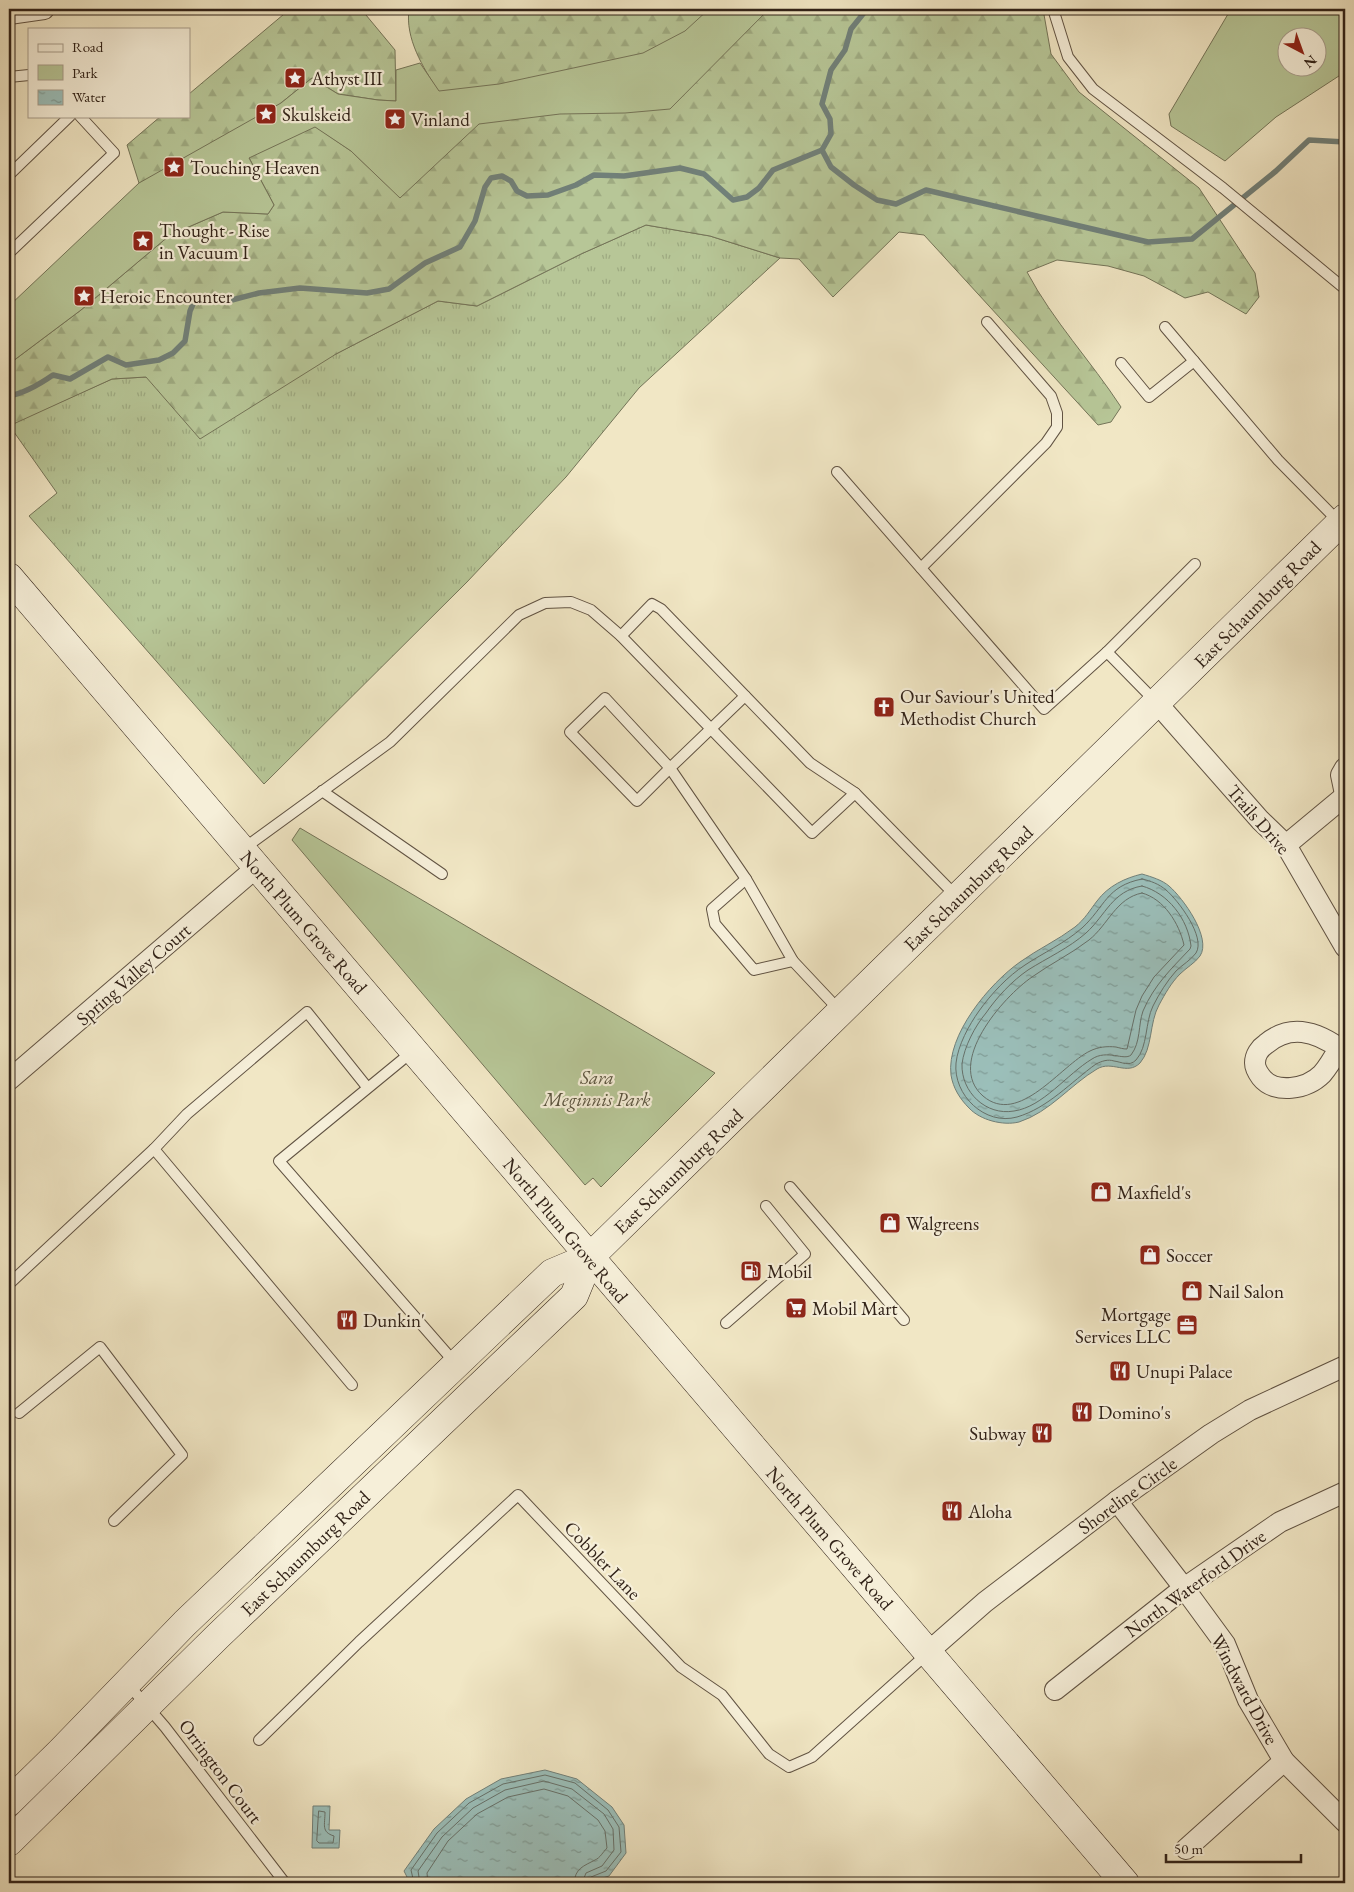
<svg xmlns="http://www.w3.org/2000/svg" width="1354" height="1892" font-family="'EB Garamond',serif">
<defs>
<pattern id="grass-tufts" width="24" height="20" patternUnits="userSpaceOnUse" patternTransform="scale(1.25)"><rect width="24" height="20" fill="#b7c697"/><path d="M3 7l-1-3M5 7V3M7 7l1-3M15 17l-1-3M17 17v-4M19 17l1-3" fill="none" stroke="#9eaa81"/></pattern>
<pattern id="forest-firs" width="22" height="20" patternUnits="userSpaceOnUse" patternTransform="scale(1.25)"><rect width="22" height="20" fill="#b7c697"/><path d="M5 1l3.5 6h-7zM16 11l3.5 6h-7z" fill="#9eaa81"/></pattern>
<pattern id="water-ripples" width="26" height="14" patternUnits="userSpaceOnUse" patternTransform="scale(1.25)"><rect width="26" height="14" fill="#9bbfba"/><path d="M2 4q2-2 4 0t4 0M15 11q2-2 4 0t4 0" fill="none" stroke="#7f9b96"/></pattern>
</defs>
<rect width="100%" height="100%" fill="#f1e7c5"/>
<filter id="stains"><feTurbulence type="fractalNoise" baseFrequency=".004" numOctaves="4"/><feColorMatrix values="0 0 0 0 .2 0 0 0 0 .09 0 0 0 0 .02 0 0 0 .5 -.17"/></filter>
<radialGradient id="worn" r=".72"><stop offset=".6" stop-color="#630" stop-opacity="0"/><stop offset="1" stop-color="#630" stop-opacity=".3"/></radialGradient>
<polygon fill="url(#grass-tufts)" stroke="#747458" points="646,225 710,236 780,258 639,388 566,477 467,582 264,784 29,516 57,493 9,425 112,379 146,377 336,354 438,301 477,306 581,254"/>
<path fill="url(#forest-firs)" stroke="#747458" d="M290 9H361L395 50 396 101 378 100 338 94 312 78 281 103 351 151 390 188 438 91C423 67 405 39 409 9H1043L1051 54 1079 92 1199 188 1255 273 1259 297 1246 314 1208 292 1185 298 1144 276 1108 266 1057 260 1027 272C1053 321 1091 361 1121 407L1111 422 1098 425 924 235 899 232 833 297 799 259 780 258 710 236 646 225 581 254 477 306 438 301 336 354 200 439 146 377 112 379 9 426V364L81 310 170 235 223 212 268 214 274 205 235 131 158 185 139 183 127 145 161 116H189V94Z"/>
<g fill="#b7c697" stroke="#747458" fill-rule="evenodd">
<polygon points="709,9 769,9 670,109 625,113 560,114 479,124 400,198 351,151 315,127 249,158 274,205 268,214 223,212 170,235 81,310 9,364 9,306 139,183 281,103 312,78 338,94 378,100 396,101 396,70 420,63 439,91 499,84 643,53 685,31"/>
<path d="M1231 9H1345V72L1276 117 1225 161 1171 126 1169 114ZM1286 38H1316V68H1286Z"/>
<polygon points="300,828 715,1073 601,1187 593,1178 585,1185 292,840"/>
</g>
<g fill="url(#water-ripples)" stroke="#718079">
<path d="M1142 874C1152 877 1162 880 1169 886 1183 898 1212 938 1200 956 1195 963 1186 968 1180 974 1171 983 1165 994 1159 1005 1149 1023 1153 1048 1140 1063 1127 1076 1112 1060 1097 1069 1070 1085 1050 1112 1019 1122 1003 1126 980 1120 969 1108 960 1099 953 1088 951 1075 946 1035 990 983 1020 962 1038 949 1058 940 1075 927 1085 919 1090 910 1097 901 1108 886 1125 878 1142 874Z"/>
<polygon points="545,1770 577,1779 612,1807 624,1825 626,1853 609,1876 587,1883 410,1883 404,1871 434,1829 466,1799 501,1779"/>
<polygon points="313,1806 330,1806 329,1830 340,1830 339,1848 312,1848"/>
</g>
<g fill="none" stroke-linecap="round" stroke-linejoin="round">
<g stroke="#667069" stroke-width="1">
<path d="M1142 879C1151 881 1159 884 1166 890 1178 900 1206 937 1196 953 1191 960 1182 965 1176 971 1167 981 1159 994 1153 1006 1145 1022 1148 1047 1136 1060 1129 1067 1122 1062 1114 1061 1108 1059 1102 1061 1096 1064 1071 1082 1048 1108 1017 1117 985 1126 953 1095 956 1063 958 1045 969 1025 979 1011 991 994 1008 976 1025 965 1043 953 1065 943 1082 928 1105 907 1106 886 1142 879Z"/>
<path d="M1142 886C1168 893 1188 919 1191 946L1190 949C1172 968 1154 985 1143 1011 1138 1025 1141 1042 1131 1055 1124 1061 1107 1049 1092 1059 1067 1074 1043 1107 1014 1111 986 1116 961 1092 962 1064 964 1047 975 1026 986 1013 997 997 1012 981 1028 970 1047 958 1069 948 1086 933 1106 915 1112 891 1142 886Z"/>
<path d="M1142 893C1164 899 1179 923 1184 945L1154 977 1142 996 1136 1010 1127 1049C1123 1049 1120 1048 1116 1047 1107 1046 1098 1047 1090 1051 1061 1065 1019 1127 983 1096 945 1063 1003 997 1032 977 1050 964 1071 954 1089 940 1108 925 1116 898 1142 893Z"/>
<path d="M319 1811 325 1812C325 1825 321 1832 334 1836L333 1843H319L317 1841Z"/>
<polyline points="414,1883 411,1870 437,1833 469,1803 503,1784 545,1775 575,1783 608,1810 619,1827 621,1852 606,1871 591,1877 588,1883"/>
<polyline points="420,1883 418,1871 442,1837 473,1808 505,1790 544,1781 572,1789 604,1814 613,1829 614,1850 602,1866 586,1873 582,1883"/>
<path d="M428 1883 427 1873 448 1841 477 1814 508 1797 544 1789 568 1796 598 1820 605 1831 607 1848C603 1852 600 1858 595 1860 584 1866 575 1868 574 1883"/>
</g>
<g stroke="#718079" stroke-width="5.5">
<polyline points="822,150 831,167 854,185 877,200 896,204 926,190 1148,242 1192,239 1276,171 1309,140 1345,142"/>
<path d="M9 396C25 393 40 384 53 375L70 379 108 357 126 365 159 360 173 353 185 341 190 311 195 300 211 297 228 301 259 293 300 288 367 293 389 289 425 263 460 247 475 221 485 187 491 178 502 176 511 181 517 191 527 196 548 195 576 185 594 175 624 176 680 168 704 174 733 200 747 197 759 188 773 170 822 150 831 134 830 119 822 104 831 70 845 50 851 29 867 9"/>
</g>
<g stroke="#615343" stroke-width="12">
<g id="lane">
<polyline points="1055,9 1054,12 1068,57 1093,89 1223,188 1345,289"/>
<polyline points="9,77 29,75"/>
<polyline points="9,175 70,116"/>
<polyline points="9,253 114,153 80,116"/>
<polyline points="1165,327 1278,460 1339,522"/>
<polyline points="1121,363 1149,397 1194,361"/>
<polyline points="837,472 1044,709 1107,652 1195,564"/>
<polyline points="921,568 1046,443 1057,427 1057,413 1051,396 987,322"/>
<polyline points="621,636 652,604 661,609 810,763 855,793"/>
<polyline points="1107,652 1155,701"/>
<polyline points="745,696 670,768 746,879 793,961 840,1011"/>
<polygon points="605,698 670,768 637,801 570,732"/>
<polyline points="322,791 442,874"/>
<polyline points="243,849 390,742 519,615 545,603 571,602 591,610 621,636 812,833 855,793 957,897"/>
<polyline points="746,879 712,909 715,924 754,970 793,961"/>
<polyline points="413,1051 279,1161 456,1364"/>
<polyline points="154,1149 352,1385"/>
<polyline points="790,1187 904,1320"/>
<polyline points="9,1284 154,1149 187,1114 307,1012 367,1087"/>
<polyline points="726,1323 805,1254 766,1206"/>
<polyline points="19,1413 100,1347 182,1455 114,1521"/>
<polyline points="127,1683 165,1727 285,1883"/>
<polyline points="259,1740 359,1642 518,1495 681,1667 722,1695 769,1754 789,1767 812,1757 928,1653"/>
</g>
</g>
<g stroke="#615343" stroke-width="22">
<g id="street">
<polyline points="9,14 44,9"/>
<polyline points="1157,703 1260,820 1286,845 1345,947"/>
<polyline points="1345,768 1341,775 1345,794"/>
<polyline points="1286,845 1345,796"/>
<path d="M1339 1048C1334 1057 1329 1066 1322 1074 1307 1089 1275 1095 1261 1077 1258 1073 1255 1067 1255 1063 1255 1055 1260 1048 1266 1044 1290 1024 1315 1031 1339 1048L1345 1047"/>
<polyline points="9,1080 257,867"/>
<polyline points="1117,1501 1184,1588 1225,1644 1248,1700 1284,1761 1345,1822"/>
<polyline points="928,1652 985,1602 1117,1501 1211,1434 1250,1410 1345,1366"/>
<polyline points="1055,1690 1184,1588 1280,1522 1345,1492"/>
<polyline points="1186,1849 1284,1761"/>
</g>
</g>
<g stroke="#312218" stroke-width="29">
<g id="secondary">
<polyline points="9,577 1125,1883"/>
<polyline points="9,1802 61,1751 185,1623 552,1273 590,1257 1345,518"/>
<polyline points="9,1842 218,1636 574,1296 590,1257"/>
</g>
</g>
<use href="#lane" stroke="#f6efd9" stroke-width="10"/>
<use href="#street" stroke="#f6efd9" stroke-width="20"/>
<use href="#secondary" stroke="#f6efd9" stroke-width="28"/>
</g>
<defs>
<g id="sight-square" transform="scale(1.125)"><rect x="-9" y="-9" width="18" height="18" rx="4" fill="#8f2418" stroke="#f6efd9"/><path d="M0-6L1.8-2.2L6-1.7L2.9 1.2L3.7 5.4L0 3.3L-3.7 5.4L-2.9 1.2L-6-1.7L-1.8-2.2Z" fill="#fff"/></g>
<g id="church-square" transform="scale(1.125)"><rect x="-9" y="-9" width="18" height="18" rx="4" fill="#8f2418" stroke="#f6efd9"/><path d="M-1.2-6h2.4v3.5h3.3v2.4h-3.3V6h-2.4V-.1h-3.3v-2.4h3.3Z" fill="#fff"/></g>
<g id="shop-square" transform="scale(1.125)"><rect x="-9" y="-9" width="18" height="18" rx="4" fill="#8f2418" stroke="#f6efd9"/><path d="M-5-2.5h2.3a2.7 3.5 0 0 1 5.4 0H5L5.5 6h-11ZM-1.5-2.5h3a1.5 2.3 0 0 0-3 0Z" fill="#fff"/></g>
<g id="fuel-square" transform="scale(1.125)"><rect x="-9" y="-9" width="18" height="18" rx="4" fill="#8f2418" stroke="#f6efd9"/><path d="M-5.5-6h7V0h2V4h1.3V-2.5L3-4.5l.8-.8L6-3V5H2.5V1h-1V6h-7ZM-4.2-4.7v3.2H.2V-4.7Z" fill="#fff"/></g>
<g id="supermarket-square" transform="scale(1.125)"><rect x="-9" y="-9" width="18" height="18" rx="4" fill="#8f2418" stroke="#f6efd9"/><path d="M-6-5.5h2.5l.6 2H6L4.5 2H-2.5L-4.4-4H-6ZM-1.5 3.2a1.3 1.3 0 1 0 .1 0ZM3 3.2a1.3 1.3 0 1 0 .1 0Z" fill="#fff"/></g>
<g id="restaurant-square" transform="scale(1.125)"><rect x="-9" y="-9" width="18" height="18" rx="4" fill="#8f2418" stroke="#f6efd9"/><path d="M-5-6h1v4h1v-4h1v4h1v-4h1v5L-1.5 .5V6h-2V.5L-5-1ZM5-6V6H3V1.5H1.5Q1.5-4 5-6Z" fill="#fff"/></g>
<g id="office-square" transform="scale(1.125)"><rect x="-9" y="-9" width="18" height="18" rx="4" fill="#8f2418" stroke="#f6efd9"/><path d="M-6-3h4V-5.5h4V-3h4V5H-6ZM-1-4.5V-3h2v-1.5ZM-6 0V1H6V0Z" fill="#fff"/></g>
</defs>
<g fill-rule="evenodd">
<use href="#sight-square" x="295" y="78"/>
<use href="#sight-square" x="266" y="114"/>
<use href="#sight-square" x="395" y="119"/>
<use href="#sight-square" x="174" y="167"/>
<use href="#sight-square" x="143" y="241"/>
<use href="#sight-square" x="84" y="296"/>
<use href="#church-square" x="884" y="707"/>
<use href="#shop-square" x="1101" y="1192"/>
<use href="#shop-square" x="890" y="1223"/>
<use href="#shop-square" x="1150" y="1255"/>
<use href="#fuel-square" x="751" y="1271"/>
<use href="#shop-square" x="1192" y="1291"/>
<use href="#supermarket-square" x="796" y="1308"/>
<use href="#restaurant-square" x="347" y="1320"/>
<use href="#office-square" x="1187" y="1325"/>
<use href="#restaurant-square" x="1120" y="1371"/>
<use href="#restaurant-square" x="1082" y="1412"/>
<use href="#restaurant-square" x="1042" y="1433"/>
<use href="#restaurant-square" x="952" y="1511"/>
</g>
<g text-anchor="middle" stroke-width="4.5" stroke-linejoin="round" paint-order="stroke">
<g font-size="19" fill="#312218" stroke="#f6efd9" text-anchor="start">
<text x="311" y="85">Athyst III</text>
<text x="282" y="121">Skulskeid</text>
<text x="411" y="126">Vinland</text>
<text x="190" y="174">Touching Heaven</text>
<text x="159" y="237">Thought - Rise<tspan x="159" dy="22">in Vacuum I</tspan></text>
<text x="100" y="303">Heroic Encounter</text>
<text x="900" y="703">Our Saviour's United<tspan x="900" dy="22">Methodist Church</tspan></text>
<text x="1117" y="1199">Maxfield's</text>
<text x="906" y="1230">Walgreens</text>
<text x="1166" y="1262">Soccer</text>
<text x="767" y="1278">Mobil</text>
<text x="1208" y="1298">Nail Salon</text>
<text x="812" y="1315">Mobil Mart</text>
<text x="1171" y="1321" text-anchor="end">Mortgage<tspan x="1171" dy="22">Services LLC</tspan></text>
<text x="363" y="1327">Dunkin'</text>
<text x="1136" y="1378">Unupi Palace</text>
<text x="1098" y="1419">Domino's</text>
<text x="1026" y="1440" text-anchor="end">Subway</text>
<text x="968" y="1518">Aloha</text>
</g>
<g font-size="19" fill="#312218" stroke="#f6efd9">
<text transform="translate(1257 604) rotate(-45)" y="7">East Schaumburg Road</text>
<text transform="translate(1259 819) rotate(49)" y="7">Trails Drive</text>
<text transform="translate(968 888) rotate(-44)" y="7">East Schaumburg Road</text>
<text transform="translate(304 922) rotate(49)" y="7">North Plum Grove Road</text>
<text transform="translate(133 974) rotate(-41)" y="7">Spring Valley Court</text>
<text transform="translate(678 1171) rotate(-44)" y="7">East Schaumburg Road</text>
<text transform="translate(566 1230) rotate(50)" y="7">North Plum Grove Road</text>
<text transform="translate(1127 1495) rotate(-36)" y="7">Shoreline Circle</text>
<text transform="translate(830 1538) rotate(49)" y="7">North Plum Grove Road</text>
<text transform="translate(305 1553) rotate(-44)" y="7">East Schaumburg Road</text>
<text transform="translate(603 1560) rotate(46)" y="7">Cobbler Lane</text>
<text transform="translate(1195 1583) rotate(-36)" y="7">North Waterford Drive</text>
<text transform="translate(1245 1689) rotate(62)" y="7">Windward Drive</text>
<text transform="translate(221 1771) rotate(53)" y="7">Orrington Court</text>
</g>
<g font-size="19" font-style="italic" fill="#59533e" stroke="#f6efd9">
<text x="597" y="1084">Sara<tspan x="597" dy="22">Meginnis Park</tspan></text>
</g>
</g>
<rect width="1354" height="1892" fill="none" stroke="#f1e7c5" stroke-width="30"/>
<rect x="10" y="10" width="1334" height="1872" fill="none" stroke="#312218" stroke-width="2.5"/>
<rect x="15" y="15" width="1324" height="1862" fill="none" stroke="#312218"/>
<rect x="28" y="28" width="162" height="90" fill="#f6efd9" stroke="#a79d8c"/>
<rect x="38" y="44" width="25" height="8" fill="#f6efd9" stroke="#a79d8c"/>
<text x="72" y="52" font-size="15" fill="#312218">Road</text>
<rect x="38" y="65" width="25" height="15" fill="#b7c697" stroke="#a79d8c"/>
<text x="72" y="78" font-size="15" fill="#312218">Park</text>
<rect x="38" y="90" width="25" height="15" fill="url(#water-ripples)" stroke="#a79d8c"/>
<text x="72" y="102" font-size="15" fill="#312218">Water</text>
<g transform="translate(1302 52) rotate(139)"><circle r="24" fill="#f6efd9" stroke="#a79d8c"/>
<path d="M0-4L9 19L0 12L-9 19Z" fill="#8f2418"/>
<text y="-8" font-size="14" font-weight="bold" text-anchor="middle" fill="#312218">N</text>
</g>
<path d="M1166 1854v8h135v-8" fill="none" stroke="#312218" stroke-width="2.5"/>
<text x="1174" y="1854" font-size="15" fill="#312218" stroke="#f6efd9" stroke-width="4" paint-order="stroke">50 m</text>
<rect width="100%" height="100%" filter="url(#stains)"/>
<rect width="100%" height="100%" fill="url(#worn)"/>
</svg>
